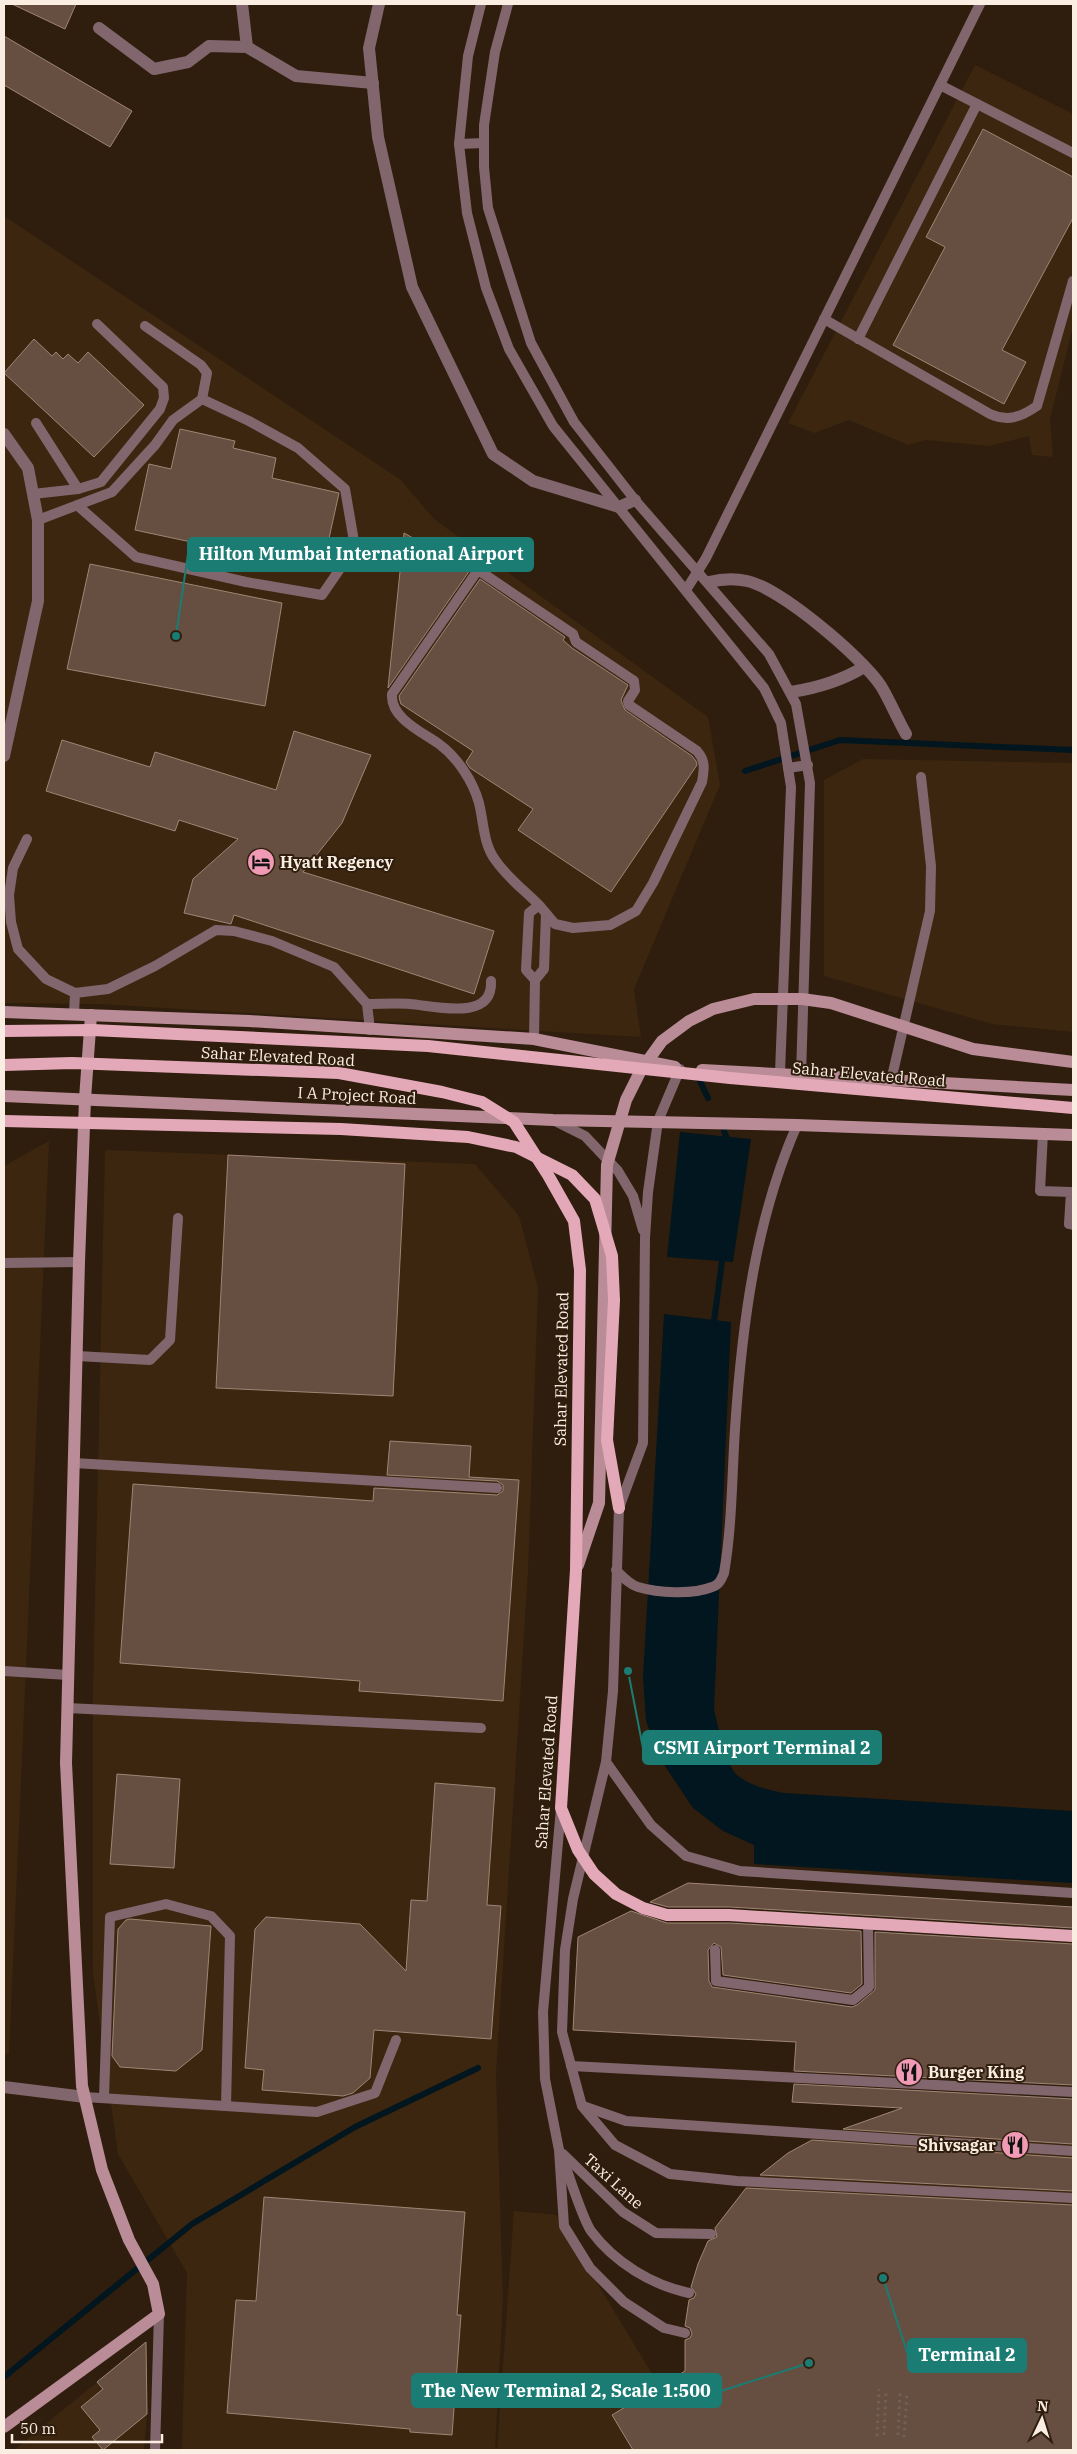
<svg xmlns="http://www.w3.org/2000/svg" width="1077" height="2454" font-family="'IBM Plex Serif',serif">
<rect width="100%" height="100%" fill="#2f1e0d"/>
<g fill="#3c260f">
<polygon points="975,65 1073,114 1073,327 1050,419 1053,457 1032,455 1029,436 989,446 926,440 908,445 849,420 814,433 788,423"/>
<polygon points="4,216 401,480 434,519 708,717 720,785 634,989 641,1037 100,1004 4,1003"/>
<polygon points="863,759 1073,763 1073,1032 992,1024 824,976 824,780"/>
<polygon points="49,1141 9,2054 4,2053 4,1166"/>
<polygon points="105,1150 475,1164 519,1216 538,1288 528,1571 496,2074 503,2300 495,2450 182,2450 187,2273 118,2154 93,1973 93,1694"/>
<polygon points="934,2118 1073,2127 1073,2450 497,2450 514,2211 556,2215 660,2387 685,2371 685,2333 689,2293 698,2264 711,2234 726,2212 754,2180 788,2153 819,2137 873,2120"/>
<polygon points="146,2342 147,2414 144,2450 14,2450"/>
</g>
<g fill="#01161e">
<polygon points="680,1132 751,1139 733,1262 667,1257"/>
<path d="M664 1314 731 1322 714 1710C718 1725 726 1765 737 1775 750 1786 769 1790 784 1793L1073 1811V1883L754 1864V1845L723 1831 693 1808 659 1757 646 1721 643 1677Z"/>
</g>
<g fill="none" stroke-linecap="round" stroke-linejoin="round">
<g stroke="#01161e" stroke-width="6">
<polyline points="745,771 840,740 1073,750"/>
<polyline points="699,1079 708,1098"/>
<polyline points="724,1131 729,1144"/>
<polyline points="713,1329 723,1254"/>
<polyline points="4,2377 192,2224 355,2127 478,2068"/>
</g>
</g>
<g fill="#664f40" stroke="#9f8576">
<polygon points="12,4 76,4 65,29"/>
<polygon points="4,36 132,111 110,147 4,85"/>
<polygon points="983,129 1073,177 1073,218 1002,350 1026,362 1004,404 893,345 945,247 926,237"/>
<polygon points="34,339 52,356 56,352 63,359 68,354 78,363 88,352 144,405 94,457 4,373"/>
<polygon points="180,429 235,441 233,448 276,458 272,478 339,493 322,570 135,530 149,464 171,469"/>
<polygon points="404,533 470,570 388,688"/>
<polygon points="90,564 282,603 265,706 67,669"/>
<polygon points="480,579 565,637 563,640 572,648 628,685 621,700 625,710 692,756 696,761 697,765 611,892 518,830 533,809 470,768 466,762 473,751 401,704 400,701 399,696"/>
<polygon points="294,731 371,755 342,823 303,872 494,931 474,994 234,915 231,924 184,913 193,879 238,839 179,820 175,831 46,791 62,740 150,767 155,752 276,790"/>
<polygon points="228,1155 405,1164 393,1396 216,1388"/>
<polygon points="390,1441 471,1446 469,1477 519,1480 503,1701 359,1691 360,1681 120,1663 133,1484 373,1501 374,1488 497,1495 503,1491 503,1485 497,1481 387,1475"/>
<polygon points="117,1774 180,1779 174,1868 110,1864"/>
<polygon points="435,1783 495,1788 487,1905 501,1906 491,2039 374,2030 370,2078 353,2093 343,2096 262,2090 264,2070 245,2068 255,1929 266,1917 360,1924 406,1971 411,1900 427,1901"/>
<polygon points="688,1883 1073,1907 1073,1928 730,1907 668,1907 650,1902"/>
<polygon points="631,1911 667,1923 729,1923 861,1931 862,1984 851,1993 723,1975 721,1947 714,1943 708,1950 709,1981 712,1987 852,2007 857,2005 875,1990 875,1932 1073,1944 1073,2085 794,2071 796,2042 573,2030 578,1937"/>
<polygon points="130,1919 211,1926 202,2050 176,2071 120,2067 112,2056 118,1929 126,1920"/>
<polygon points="794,2084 1073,2099 1073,2144 843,2129 902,2108 792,2102"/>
<polygon points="812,2140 1073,2158 1073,2191 760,2175 788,2153"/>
<polygon points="746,2188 1073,2205 1073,2450 633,2450 612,2415 685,2371 685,2340 690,2338 692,2334 690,2328 685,2326 689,2300 694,2298 696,2294 691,2287 698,2264 708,2241 717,2237 715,2228"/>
<polygon points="264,2197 465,2212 457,2315 461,2315 452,2435 410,2432 410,2429 227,2413 236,2300 256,2301"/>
<polygon points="146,2342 147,2414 103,2450 92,2437 100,2430 81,2407 103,2389 97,2382"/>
</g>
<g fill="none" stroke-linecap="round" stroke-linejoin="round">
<g stroke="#716152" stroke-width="3" stroke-dasharray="2.5 4" stroke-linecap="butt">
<polyline points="884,2435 886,2391"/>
<polyline points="898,2435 900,2392"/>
<polyline points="877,2436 879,2389"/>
<polyline points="904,2437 907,2393"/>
</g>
<g stroke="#82666d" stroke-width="10">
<polyline points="481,4 468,56 459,144 467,213 486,288 509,349 553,426 764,688 781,723 791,787 780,1073"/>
<polyline points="508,4 495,52 484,125 484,167 488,208 531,343 574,422 635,500 769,654 796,704 810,783 801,1075"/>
<polyline points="940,85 1073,153"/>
<polyline points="459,144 484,143"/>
<path d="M824 319 990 414C1008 422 1021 417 1037 406L1073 281"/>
<polyline points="145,326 201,365 207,373 202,399"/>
<polyline points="858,339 977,104"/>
<polyline points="36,423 78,489"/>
<polyline points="33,494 78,489 101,482 160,409 164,398 163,387 97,324"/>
<polyline points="38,520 112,492 155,445 173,420 202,399 249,421 298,448 345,489 355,547 322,595 246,582 136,557 77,505"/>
<polyline points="686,590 706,558 980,4"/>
<polyline points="788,768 808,765"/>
<polyline points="27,839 13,868 9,895 11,922 18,949 46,979 75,993 108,989 155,966 216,930 234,931 272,941 334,967 367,1004 370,1030"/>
<path d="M535 980 526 970 529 913 539 905 555 924 573 928 610 925 636 911 653 883 702 782C704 770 706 761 697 751L629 705 628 701 635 690 634 681 576 642 573 634 478 570 392 694C390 718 422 732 439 744 457 757 473 781 479 803 484 823 483 844 496 861 507 877 525 891 539 905"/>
<path d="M367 1004C381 1004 396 1003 410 1004 435 1006 493 1022 491 981"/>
<polyline points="74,1014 75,993"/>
<polyline points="534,1039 535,980 544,969 546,914"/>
<polyline points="680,1069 658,1121 648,1192 645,1238 643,1443 619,1508 613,1691 606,1762 573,1899 565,1950 562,2032 582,2106 615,2145 670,2174 737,2181 1073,2198"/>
<polyline points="891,1081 930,911 931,866 921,777"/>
<polyline points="553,1120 585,1136 618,1171 633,1196 643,1230"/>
<polyline points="1043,1133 1040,1191 1071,1192 1069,1224 1073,1225"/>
<polyline points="4,1263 79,1262"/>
<polyline points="77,1356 150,1360 170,1340 178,1218"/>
<polyline points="74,1463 497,1488"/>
<path d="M616 1570C623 1577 629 1584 638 1587 658 1593 692 1595 712 1587 719 1585 721 1580 724 1573 732 1528 732 1475 735 1429 742 1325 755 1221 797 1125"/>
<polyline points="4,1671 68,1675"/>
<polyline points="67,1708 481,1728"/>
<polyline points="606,1762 651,1825 686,1856 740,1871 1073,1893"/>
<polyline points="561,1808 543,2012 545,2079 559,2150 564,2226 590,2268 624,2302 664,2328 685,2333"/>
<polyline points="715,1950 716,1981 853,2000 869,1987 868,1924"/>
<polyline points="571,2066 1073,2092"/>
<polyline points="85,2097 317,2112 375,2093 396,2040"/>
<polyline points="104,2098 110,1917 166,1904 211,1916 230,1936 226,2106"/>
<polyline points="583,2106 626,2121 1073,2151"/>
<polyline points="563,2154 623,2212 656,2233 711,2234"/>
<path d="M563 2160C570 2177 582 2218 591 2231 615 2263 652 2285 689 2293"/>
<polyline points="155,2450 159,2314"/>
</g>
<g stroke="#82666d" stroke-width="12">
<polyline points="242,4 247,47 296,76 373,83"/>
<polyline points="379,4 369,48 378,137 412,287 493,454 533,481 619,507 635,500"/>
<polyline points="99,28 154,69 188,62 209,46 247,47"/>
<polyline points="4,434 28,468 38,520 38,601 4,756"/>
<path d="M709 582C721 579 734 578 747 581 780 588 862 657 881 686 890 701 897 718 906 734"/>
<path d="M791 692C817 688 841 681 864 667"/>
<polyline points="4,2087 85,2097"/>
</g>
<g stroke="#b98c97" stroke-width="12">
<polyline points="4,1012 249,1021 534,1039 675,1067"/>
<polyline points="702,1070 1073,1090"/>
<polyline points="4,1096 553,1120 797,1125 1073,1135"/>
<polyline points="578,1565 599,1503 607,1165 626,1100 641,1070 662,1041 689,1021 713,1009 754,999 802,999 831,1003 973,1049 1073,1062"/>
<polyline points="4,2427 159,2314 153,2284 129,2240 102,2170 82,2086 66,1763 79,1262 85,1099 91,1015"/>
</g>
<g stroke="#e4a9b8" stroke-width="12">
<polyline points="4,1031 92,1030 428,1046 730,1078 1073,1108"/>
<polyline points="4,1065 72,1063 339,1073 442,1092 482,1102 514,1122 548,1175 574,1221 580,1270 576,1570 561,1808 578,1850 594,1874 616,1894 643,1908 667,1915 729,1915 1073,1936"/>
<polyline points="4,1121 341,1129 468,1137 516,1147 572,1175 595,1199 612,1256 614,1300 607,1440 619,1508"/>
</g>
</g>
<defs>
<g id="hotel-disc" transform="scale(1.4375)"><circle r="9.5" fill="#f09ab5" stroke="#2f1e0d"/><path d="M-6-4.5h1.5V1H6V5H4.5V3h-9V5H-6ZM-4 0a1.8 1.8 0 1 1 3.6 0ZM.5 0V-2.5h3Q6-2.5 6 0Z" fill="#111"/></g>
<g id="restaurant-disc" transform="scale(1.4375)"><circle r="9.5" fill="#f09ab5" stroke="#2f1e0d"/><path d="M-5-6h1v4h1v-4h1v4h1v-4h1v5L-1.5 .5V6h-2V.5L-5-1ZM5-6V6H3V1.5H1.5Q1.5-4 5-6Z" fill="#111"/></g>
</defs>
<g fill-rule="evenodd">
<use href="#hotel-disc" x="261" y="862"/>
<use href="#restaurant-disc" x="909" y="2072"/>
<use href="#restaurant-disc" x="1015" y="2145"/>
</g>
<g text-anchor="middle" stroke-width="4" stroke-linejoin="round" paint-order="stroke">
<g font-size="16" font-weight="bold" fill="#faeee3" stroke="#2f1e0d" text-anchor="start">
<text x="280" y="868">Hyatt Regency</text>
<text x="928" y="2078">Burger King</text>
<text x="996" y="2151" text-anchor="end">Shivsagar</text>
</g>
<g font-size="16" fill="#faeee3" stroke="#2f1e0d">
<text transform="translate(278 1056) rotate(3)" y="6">Sahar Elevated Road</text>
<text transform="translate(869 1074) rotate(5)" y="6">Sahar Elevated Road</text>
<text transform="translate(357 1095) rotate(3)" y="6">I A Project Road</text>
<text transform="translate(561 1369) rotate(-89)" y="6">Sahar Elevated Road</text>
<text transform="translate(546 1772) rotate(-86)" y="6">Sahar Elevated Road</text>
<text transform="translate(614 2181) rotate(42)" y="6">Taxi Lane</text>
</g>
</g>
<path fill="none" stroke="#1b7c74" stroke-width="2" d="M176 636L188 554M628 1671L643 1748M883 2278L908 2355M809 2363L721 2391"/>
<g fill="#1b7c74" stroke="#2f1e0d" stroke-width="2">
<circle cx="176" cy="636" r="5"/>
<circle cx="628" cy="1671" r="5"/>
<circle cx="883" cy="2278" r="5"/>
<circle cx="809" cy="2363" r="5"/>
</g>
<g fill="#1b7c74" stroke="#1b7c74" stroke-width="2">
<rect x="188" y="538" width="345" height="33" rx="5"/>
<rect x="643" y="1731" width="238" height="33" rx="5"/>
<rect x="908" y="2339" width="118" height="33" rx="5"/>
<rect x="412" y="2374" width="309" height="33" rx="5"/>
</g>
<g font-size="18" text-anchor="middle" font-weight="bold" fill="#fff">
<text x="361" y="560">Hilton Mumbai International Airport</text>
<text x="762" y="1754">CSMI Airport Terminal 2</text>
<text x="967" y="2361">Terminal 2</text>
<text x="566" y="2397">The New Terminal 2, Scale 1:500</text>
</g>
<rect width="1077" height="2454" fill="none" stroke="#faeee3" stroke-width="10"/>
<g transform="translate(1042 2419) rotate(4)" stroke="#2f1e0d" stroke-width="4" paint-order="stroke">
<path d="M0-4L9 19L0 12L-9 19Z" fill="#faeee3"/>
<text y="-8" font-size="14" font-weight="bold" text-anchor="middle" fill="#faeee3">N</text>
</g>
<path d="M12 2434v8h150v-8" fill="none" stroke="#faeee3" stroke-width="2.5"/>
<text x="20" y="2434" font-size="15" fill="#faeee3" stroke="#2f1e0d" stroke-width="4" paint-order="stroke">50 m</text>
</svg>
